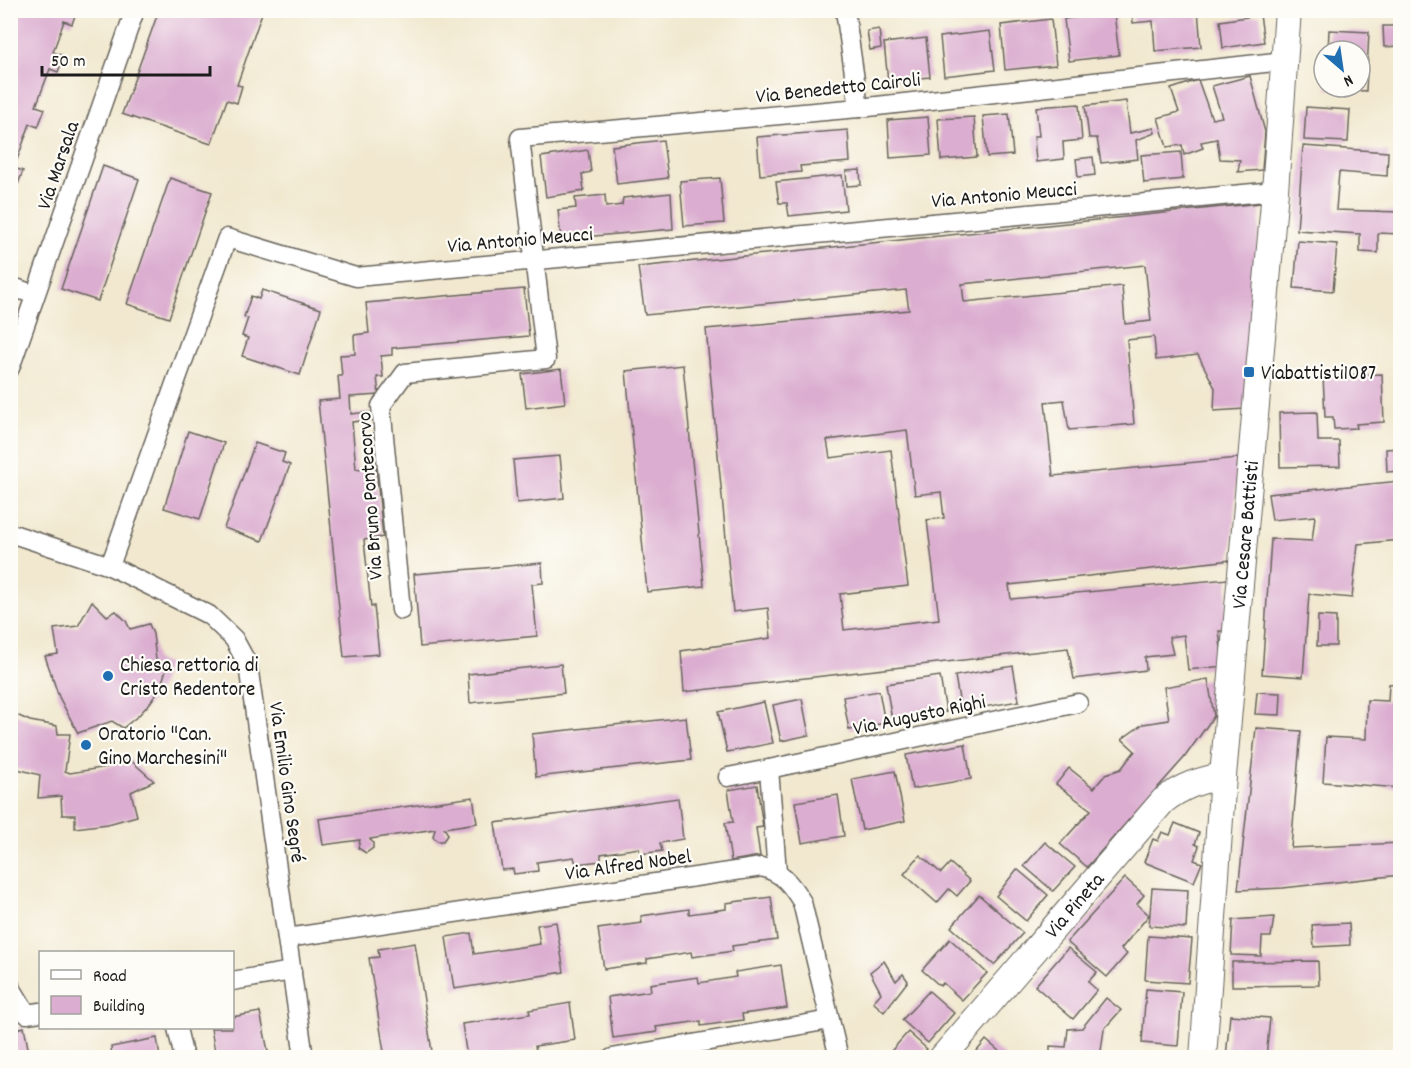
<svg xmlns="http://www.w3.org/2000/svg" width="1411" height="1068" font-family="Dekko,sans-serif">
<rect width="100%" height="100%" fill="#fdfcf7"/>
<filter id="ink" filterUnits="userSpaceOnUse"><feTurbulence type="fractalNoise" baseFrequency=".0167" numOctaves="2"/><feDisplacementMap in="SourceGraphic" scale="12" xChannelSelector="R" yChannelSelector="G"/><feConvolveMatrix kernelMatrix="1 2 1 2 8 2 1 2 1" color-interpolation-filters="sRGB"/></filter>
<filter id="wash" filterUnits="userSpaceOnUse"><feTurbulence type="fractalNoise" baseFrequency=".008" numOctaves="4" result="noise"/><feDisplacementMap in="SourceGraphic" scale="24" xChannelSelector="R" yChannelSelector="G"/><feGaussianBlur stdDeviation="1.35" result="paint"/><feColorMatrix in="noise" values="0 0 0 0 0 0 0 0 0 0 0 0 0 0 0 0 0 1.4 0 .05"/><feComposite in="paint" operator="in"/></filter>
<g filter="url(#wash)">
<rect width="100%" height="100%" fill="#f1e8cf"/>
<g id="blocks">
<g fill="#dbadd0" fill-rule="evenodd">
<polygon points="19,10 77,10 72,24 64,21 53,52 64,56 58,72 50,69 36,106 45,109 38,127 30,124 14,168 23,171 18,184 10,182 10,33"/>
<polygon points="159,10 263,10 237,85 242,86 237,103 227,100 211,144 122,114"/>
<polygon points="935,10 976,10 976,14 936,18"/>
<polygon points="1143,10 1198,10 1201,47 1155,51 1153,21 1133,23 1132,11"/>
<polygon points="1114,13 1119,55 1069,61 1064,19"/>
<polygon points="1260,15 1264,42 1223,48 1220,21"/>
<polygon points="1051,19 1056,65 1005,70 1001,25"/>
<polygon points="1383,26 1400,26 1400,46 1384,47"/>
<polygon points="879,29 881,48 870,50 867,31"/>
<polygon points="1329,30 1369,32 1366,91 1326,89 1326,87 1360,87 1360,51 1328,51"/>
<polygon points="990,31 995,70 944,76 940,37"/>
<polygon points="926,38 930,77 888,81 884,43"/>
<polygon points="1250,76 1265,132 1262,170 1238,172 1240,160 1220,159 1217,139 1201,142 1203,148 1184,155 1182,145 1167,147 1158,118 1179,112 1171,89 1198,80 1212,119 1222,117 1212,86"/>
<polygon points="1126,101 1130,133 1154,128 1155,133 1136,140 1138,159 1101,163 1097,138 1089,138 1085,106"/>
<polygon points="1079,104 1082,140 1063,142 1064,159 1036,162 1034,136 1039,136 1036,107"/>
<polygon points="1306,107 1350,110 1348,142 1304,140"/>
<polygon points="1009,114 1013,155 987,157 983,116"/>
<polygon points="928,117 931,155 890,158 888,120"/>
<polygon points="974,117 977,157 941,160 938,119"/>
<polygon points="848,130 850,162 800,166 801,172 760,175 757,137"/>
<polygon points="663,140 668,178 617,184 612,146"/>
<polygon points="1303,146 1388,152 1387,176 1339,172 1336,210 1400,212 1400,234 1378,233 1378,253 1360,252 1360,234 1297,230"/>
<polygon points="588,150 591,172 582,174 584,191 546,197 541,157"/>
<polygon points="1181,152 1183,179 1144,183 1141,155"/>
<polygon points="1093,157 1095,175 1078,177 1076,159"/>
<polygon points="103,166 139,179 98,301 61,289"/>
<polygon points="860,170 861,185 847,186 846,171"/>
<polygon points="842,175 846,210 789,216 787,203 779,203 776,182"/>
<polygon points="170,178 212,192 169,318 127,304"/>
<polygon points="720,178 724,223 684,226 680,181"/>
<polygon points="671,193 673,229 561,239 558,210 576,208 575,198 605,195 606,207 622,205 623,198"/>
<path d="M1261 203 1245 409 1214 411 1215 388 1198 355 1156 360 1154 337 1127 340 1134 424 1069 430 1064 400 1045 402 1053 476 1238 458 1231 560 1009 585 1011 599 1228 579 1225 631H1219L1223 666 1188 670 1184 635 1169 637 1173 654 1145 657 1146 670 1074 679 1068 648 684 692 681 651 771 638 768 608 733 612 706 329 909 310 906 290 645 315 638 267ZM1145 265 1151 321 1125 324 1122 286 964 302 962 284ZM907 430 915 495 941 492 944 518 927 520 939 619 844 630 840 594 908 586 891 450 830 458 827 440Z"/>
<polygon points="1298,241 1337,244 1333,291 1294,288"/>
<polygon points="524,289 529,336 392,348 392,355 381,356 383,377 377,377 379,395 350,397 351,414 369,412 370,420 352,422 356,469 376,467 383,537 364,540 371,607 374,606 379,654 344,657 318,401 340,399 338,376 342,376 340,355 355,354 354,335 369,333 366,303"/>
<polygon points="262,290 321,309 300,375 242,356 248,338 242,336 248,318 244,317 251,296 259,299"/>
<polygon points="683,365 704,586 647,592 626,371"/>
<polygon points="561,369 565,403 526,408 522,374"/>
<polygon points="1382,374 1384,422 1356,424 1357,428 1334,429 1333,417 1325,417 1323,376"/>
<polygon points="1317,412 1318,441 1339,441 1340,466 1280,467 1279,413"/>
<polygon points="188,431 224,443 200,519 164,508"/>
<polygon points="255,443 285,453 282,462 290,465 262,541 224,528"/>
<polygon points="1400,448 1400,471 1387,472 1386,449"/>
<polygon points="560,456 564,498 517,503 513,460"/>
<polygon points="1400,481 1400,540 1358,544 1352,598 1309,594 1303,677 1262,674 1271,539 1312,541 1315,516 1272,520 1268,494"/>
<polygon points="542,563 543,583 532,584 537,636 420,647 414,574"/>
<polygon points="92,601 107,616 116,611 126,621 130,629 149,624 153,634 156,660 168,664 160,688 150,703 139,715 123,728 112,721 78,733 59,697 45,656 58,654 54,629 78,626"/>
<polygon points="1318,616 1336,617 1336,646 1317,646"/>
<polygon points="561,664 564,693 470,703 468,674"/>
<polygon points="1013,666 1019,701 961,711 955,676"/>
<polygon points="940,676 946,712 892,720 886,684"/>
<polygon points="1208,679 1214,716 1184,758 1087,867 1060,844 1091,810 1056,784 1069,768 1094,788 1106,774 1121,769 1135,751 1122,739 1143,724 1169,720 1164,687"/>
<polygon points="1400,683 1400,788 1323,782 1326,737 1366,739 1367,700 1388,701 1389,684"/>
<polygon points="879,691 885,723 849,730 843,697"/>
<polygon points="1257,692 1281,693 1280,715 1255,714"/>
<polygon points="802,699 809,735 781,741 773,705"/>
<polygon points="764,702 773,743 727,752 718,712"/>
<polygon points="10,712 30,721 57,726 58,734 70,734 65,771 70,773 107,767 129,759 154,781 131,792 137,816 108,824 75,828 75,815 62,815 61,796 38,798 40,775 10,767"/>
<polygon points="686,717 691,760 536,777 532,734"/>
<polygon points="1256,728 1301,731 1291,848 1400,843 1400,875 1283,888 1238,890"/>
<polygon points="965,744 971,779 912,789 906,755"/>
<polygon points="895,771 905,821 862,830 852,779"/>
<polygon points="757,785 763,827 756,828 760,856 731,861 725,823 733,822 728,790"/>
<polygon points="838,795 844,836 802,843 795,802"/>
<polygon points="473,797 477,823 444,828 448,834 443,841 437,841 433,837 435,829 370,839 373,843 373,848 366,853 358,848 360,840 323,845 319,819"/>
<polygon points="678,798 683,839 660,843 662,851 640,854 639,848 601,854 601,861 576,864 574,857 537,862 538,871 514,874 513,869 502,870 495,823"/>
<polygon points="1175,823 1199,833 1195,844 1199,846 1194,860 1202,863 1194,882 1144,862 1153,839 1158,841 1162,832 1170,835"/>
<polygon points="1045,842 1075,867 1053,891 1024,866"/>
<polygon points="920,855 941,873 950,863 970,881 957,896 949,889 937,903 904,874"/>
<polygon points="1017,869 1048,895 1026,921 996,896"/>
<polygon points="1125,878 1144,895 1137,904 1149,915 1121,949 1127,954 1107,977 1067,942"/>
<polygon points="1152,888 1188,890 1186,928 1149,926"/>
<polygon points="979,895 1023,933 994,965 951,927"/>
<polygon points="771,897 777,940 732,946 733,951 692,957 691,952 647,959 647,963 604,969 598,929 642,923 641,916 689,909 689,914 726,909 726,903"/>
<polygon points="1274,917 1271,937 1262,937 1261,956 1231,955 1233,920"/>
<polygon points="556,922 564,972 454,989 446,937 471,933 474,954 540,944 537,925"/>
<polygon points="1349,923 1350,945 1314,947 1312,925"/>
<polygon points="1148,936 1192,939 1188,983 1145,980"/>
<polygon points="950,939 987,973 962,1000 943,983 940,986 922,970"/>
<polygon points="415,943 433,1058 385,1058 369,958 379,957 378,949"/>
<polygon points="1068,948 1097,972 1088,982 1097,990 1073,1019 1035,986"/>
<polygon points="884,961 896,981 903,974 908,981 884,1012 873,1002 881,993 870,972"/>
<polygon points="1318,961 1319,985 1232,986 1232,962"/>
<polygon points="781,965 787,1008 742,1014 743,1020 701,1026 701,1021 656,1027 657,1032 613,1038 608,997 651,991 650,984 698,977 699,983 736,977 735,972"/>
<polygon points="1146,989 1182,992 1178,1046 1142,1043"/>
<polygon points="929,991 954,1013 928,1043 902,1020"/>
<polygon points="1106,998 1121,1010 1104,1029 1100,1058 1050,1058 1050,1046 1066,1047 1068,1029 1082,1028"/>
<polygon points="570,1003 575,1040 535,1046 536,1050 485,1058 467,1058 462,1024 530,1014 529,1010"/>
<polygon points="260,1012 269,1056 275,1055 276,1058 216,1058 211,1028 232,1028 232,1017"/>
<polygon points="1230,1015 1270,1018 1266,1058 1226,1058"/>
<polygon points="11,1024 13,1030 24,1027 30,1058 10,1058"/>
<polygon points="908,1032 927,1049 919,1058 885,1058"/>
<polygon points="157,1038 160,1058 112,1058 111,1047"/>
<polygon points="986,1040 1007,1058 971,1058"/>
<polygon points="816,1054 817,1058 803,1058 802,1056"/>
</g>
</g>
</g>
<g filter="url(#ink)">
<use href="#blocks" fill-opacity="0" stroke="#67635b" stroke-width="1.5"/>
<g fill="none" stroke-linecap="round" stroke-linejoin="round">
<g stroke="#67635b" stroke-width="21">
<g id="street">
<polyline points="845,10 859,108"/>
<polyline points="10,286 35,295"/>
<polyline points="10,368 135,10"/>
<polyline points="10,533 110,566 227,238 356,277 1275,191"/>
<polyline points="110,566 209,615 234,639 248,665 304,1058"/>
<polyline points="401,610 381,406 405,373 546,359 520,138 859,108 1283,61"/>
<polyline points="769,769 777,872"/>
<polyline points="728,777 769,769 1078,703"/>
<path d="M287 938 762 867C784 874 790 883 802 902L839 1058"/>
<polyline points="232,981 292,971"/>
<polyline points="10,986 27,1014 40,1012"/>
<polyline points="177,1028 184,1058"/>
<polyline points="612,1058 830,1020"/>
</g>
</g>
<g stroke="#67635b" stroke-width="28">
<g id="secondary">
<path id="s1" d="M942 1058 1163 801C1182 786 1200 780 1223 776"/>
<path id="s2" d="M1203 1058 1223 776 1275 191 1288 10"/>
</g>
</g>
<use href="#street" stroke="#fff" stroke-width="18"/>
<use href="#secondary" stroke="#fff" stroke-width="26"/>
</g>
</g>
<g fill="#1f6fb2" stroke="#fdfcf7" stroke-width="2">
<rect x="1243" y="366" width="12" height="12" rx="3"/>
<circle cx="108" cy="676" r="6"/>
<circle cx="86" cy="745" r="6"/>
</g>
<g text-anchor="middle" stroke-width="4.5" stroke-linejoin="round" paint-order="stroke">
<g font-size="21" fill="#1c1c1c" stroke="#fdfcf7">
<text transform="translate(838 87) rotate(-6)" y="7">Via Benedetto Cairoli</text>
<text transform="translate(57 165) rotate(-71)" y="7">Via Marsala</text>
<text transform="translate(1004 194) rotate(-5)" y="7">Via Antonio Meucci</text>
<text transform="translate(520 239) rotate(-5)" y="7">Via Antonio Meucci</text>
<text transform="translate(369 496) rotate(-94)" y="7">Via Bruno Pontecorvo</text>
<text dy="7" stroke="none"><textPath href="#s2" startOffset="525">Via Cesare Battisti</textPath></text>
<text transform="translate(919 714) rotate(-12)" y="7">Via Augusto Righi</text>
<text transform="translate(288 782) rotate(82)" y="7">Via Emilio Gino Segré</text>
<text transform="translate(628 864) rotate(-8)" y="7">Via Alfred Nobel</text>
<text dy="7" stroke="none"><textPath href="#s1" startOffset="202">Via Pineta</textPath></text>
</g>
<g font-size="21" fill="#1c1c1c" stroke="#fdfcf7" text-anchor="start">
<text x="1261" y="379">Viabattisti1087</text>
<text x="120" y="671">Chiesa rettoria di<tspan x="120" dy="24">Cristo Redentore</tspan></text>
<text x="98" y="740">Oratorio "Can.<tspan x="98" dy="24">Gino Marchesini"</tspan></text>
</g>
</g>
<rect width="1411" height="1068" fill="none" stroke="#fdfcf7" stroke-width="36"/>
<rect x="39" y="951" width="195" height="78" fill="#fdfcf7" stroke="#a3a29f" stroke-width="1.5"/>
<rect x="51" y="970" width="30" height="9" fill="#ffffff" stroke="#a3a29f" stroke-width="1.5"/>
<text x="93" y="981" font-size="18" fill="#1c1c1c">Road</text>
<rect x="51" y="996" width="30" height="18" fill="#dbadd0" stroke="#a3a29f" stroke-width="1.5"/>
<text x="93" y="1011" font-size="18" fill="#1c1c1c">Building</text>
<g transform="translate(1342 69) rotate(151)"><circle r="28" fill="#fdfcf7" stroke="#a3a29f" stroke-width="1.5"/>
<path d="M0-4.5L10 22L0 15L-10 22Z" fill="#1f6fb2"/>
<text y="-9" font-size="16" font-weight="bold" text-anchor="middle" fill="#1c1c1c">N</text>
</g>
<path d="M42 66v9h168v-9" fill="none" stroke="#1c1c1c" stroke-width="3"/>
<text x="51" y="66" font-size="18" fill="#1c1c1c" stroke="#fdfcf7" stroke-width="4.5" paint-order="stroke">50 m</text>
</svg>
